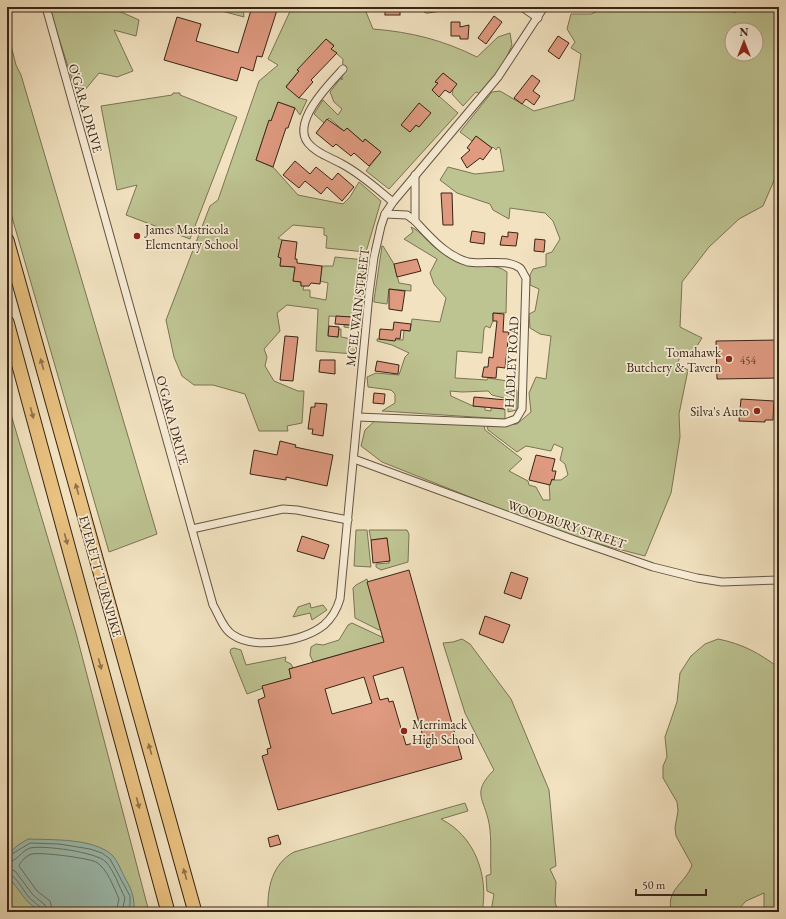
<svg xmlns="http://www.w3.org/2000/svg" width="786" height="919" font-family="'EB Garamond',serif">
<rect width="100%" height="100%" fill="#f2e2c0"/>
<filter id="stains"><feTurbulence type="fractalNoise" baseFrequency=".005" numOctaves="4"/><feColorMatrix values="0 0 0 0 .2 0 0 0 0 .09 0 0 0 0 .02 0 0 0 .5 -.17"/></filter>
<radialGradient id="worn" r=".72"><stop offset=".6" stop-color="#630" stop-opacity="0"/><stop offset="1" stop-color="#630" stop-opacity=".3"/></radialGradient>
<g fill="#bdc391" stroke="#7a7454" fill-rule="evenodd">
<polygon points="51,7 118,7 121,12 139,20 136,36 114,30 133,71 117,77 99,73 85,90 74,85 51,14"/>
<polygon points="207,7 243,7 244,17"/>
<path d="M292 7H364L373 29C411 32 443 40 477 57L498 37 510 33 512 45 498 77 483 95 476 92 463 106 452 94 453 91 451 90 456 84 443 73 435 82 438 83 432 90 458 113 389 189 366 171 381 152 365 139 363 142 347 128 344 131 329 118 324 123 314 114 323 100 338 115 342 109 334 102 330 92 341 78 342 80 343 59 331 49 334 45 326 39 298 70 299 71 286 86 299 98 307 100 300 115 295 108 278 102 271 121H269L256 160 273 167 298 195 343 204 350 197 359 182 381 201 366 252 326 248 327 236 324 235V228L293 225 278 238 282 240 279 257 281 258 280 266 295 267 293 281 301 282V285L304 286 303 290H310V297L326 300 328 283 320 281 322 266H333L335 257 365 260 357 329 344 327V325H351L352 317 329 316 328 335 338 337 339 329H341V337L352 339 356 336 354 354 316 351 318 309 287 305 277 313 280 331 264 349 267 357 265 366 274 381 298 391H304L302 423 287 426 288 431H259L245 394 213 385H194L182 376 174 357 166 320 210 206 218 200 259 81 278 65 268 59ZM430 113 419 127 416 125 410 132 402 125Z"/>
<path d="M607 7H711L713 9 731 7 734 13 743 7H779V169L763 206 739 219 709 247 682 282 680 327 702 338 690 357 682 353 677 364 688 370 679 414 680 437 671 493 645 556 572 537 490 505 382 462 361 446 365 430 378 418 483 422 485 430 522 459 509 471 528 481 529 485 536 487 543 500H550L549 480H561L568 475 565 464 560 460 563 448 554 444 551 451 526 446 517 452 488 430 487 426 517 424 531 412 529 393 536 377 546 379 551 336 540 334 530 328 529 314 535 311 539 289 530 285V275L533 269 546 266V254L552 252 560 239 553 221 545 213 510 208 509 219 493 210 490 204 457 193 440 180 448 167 475 174 504 171 500 148 498 147 496 150 493 147 492 148 476 136 472 141 460 132 492 92 500 91 534 111 574 100 581 54 571 48 575 42 567 29 571 14H591ZM732 30H756V54H732Z"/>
<polygon points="7,30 16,65 21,75 157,534 109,552 7,200"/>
<polygon points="173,93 180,93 180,95 237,117 190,239 126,215 137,185 117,190 101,106 172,95"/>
<path d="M411 227C421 232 424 238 432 245 441 253 454 259 465 264 478 269 495 262 507 272L506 313H493V321L490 328 486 326 484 329 482 353 457 351 455 378 487 380 488 378 514 382 517 392V410L508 412V399L492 395 488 391 462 392 450 391 451 396 473 406 485 407V410L491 411V408L505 409V419L382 411 395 403V394L391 390 368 387 367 377 376 373 399 375 405 357 409 353 392 345 377 341V339L403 340 404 330 410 331 412 319 440 322 446 298 434 284 430 273 437 259 404 239 413 232Z"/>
<polygon points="382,246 383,246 394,264 399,283 411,285 411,291 389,289 387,304 374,302 374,300"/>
<polygon points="7,401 76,633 149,912 7,912"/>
<polygon points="356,530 367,530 371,567 354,566"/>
<polygon points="369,530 407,530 409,534 408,562 381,570 376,567 376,564 389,563 387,538 371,540"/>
<polygon points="367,579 381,629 379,630 355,618 353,588 356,585"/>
<polygon points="310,603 311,608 323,605 327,610 312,620 310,613 293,617 298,607"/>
<polygon points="352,623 386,639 395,639 313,662 310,655 311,647 316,644 323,645 339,640 348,625"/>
<path d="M462 639 470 644 511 699 549 790 556 866 550 869 556 882 555 902 558 912H491L494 894 487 891 486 876 491 874C490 858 492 839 489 823 484 798 471 793 494 770L465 713 443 643 453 642Z"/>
<path d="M718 639C743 644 759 653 779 668V912H764V893L746 901 736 912H672C664 891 686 883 692 865L676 836 675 828 678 811 677 802 663 778V766L667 757 665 737 677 702 680 673 691 656 705 644Z"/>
<polygon points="234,648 241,650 246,665 286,657 285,661 291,664 293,668 289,669 291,678 247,694 230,652 231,649"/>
<path d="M465 803 468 811 441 819C475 836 489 876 482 912H268C267 888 272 864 294 852Z"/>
</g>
<path fill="#9bbeb2" stroke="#738074" d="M28 839C53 840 93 838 112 855 117 860 121 870 124 876 131 889 134 894 134 908L128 912H40L27 901 7 875V855L17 846Z"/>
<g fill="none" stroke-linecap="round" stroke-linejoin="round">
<g stroke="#6a7164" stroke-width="1">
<polyline points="7,857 30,843 59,844 90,849 102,853 110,859 130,896 130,905 127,912"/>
<path d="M7 862C17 862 21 851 30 848 43 845 97 852 106 862 114 871 119 886 125 898L122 912"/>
<polyline points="7,868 15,871 33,895 45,905 47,912"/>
<path d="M7 873C15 874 23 890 28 896 32 902 42 905 42 912"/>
<path d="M53 912 50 901 37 891 19 866C20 862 27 855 32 854 42 852 88 858 96 862 107 868 114 888 119 899L116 912"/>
</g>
</g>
<g fill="#df9a80" stroke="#382416" fill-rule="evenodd">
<polygon points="252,7 278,7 262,57 257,56 253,71 241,67 237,81 164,60 177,17 201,24 196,41 238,53"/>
<rect x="385" y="7" width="15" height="8"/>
<polygon points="494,16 502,22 486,44 478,38"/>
<polygon points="451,22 460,22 460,27 469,25 468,39 460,39 460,36 451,36"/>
<polygon points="558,36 569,43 559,59 548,51"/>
<polygon points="326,39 334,46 331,49 337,53 311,80 313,82 299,98 286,87 299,71 297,70"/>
<polygon points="443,73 457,84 450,93 445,90 439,97 432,90 438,83 435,82"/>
<polygon points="532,75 540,81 533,91 540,96 534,105 526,99 522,104 514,98"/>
<polygon points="278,102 295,108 288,128 286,128 273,167 256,160 269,120 271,121"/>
<polygon points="419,103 431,113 419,127 416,125 410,132 401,125"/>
<polygon points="327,119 344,131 347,128 363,142 365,139 381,152 369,166 354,153 351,156 336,144 333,147 316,133"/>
<polygon points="476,136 492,148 483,160 480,158 467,168 461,158 470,150 467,148"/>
<polygon points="295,161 310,174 316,167 332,180 338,173 354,187 342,201 327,187 321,194 305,181 299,188 283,175"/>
<polygon points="441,193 452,193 453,225 443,225"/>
<polygon points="472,231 485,233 484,244 470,242"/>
<polygon points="508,232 518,233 516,246 500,245 502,236 508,237"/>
<polygon points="535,239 545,240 544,252 534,251"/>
<polygon points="282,240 297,242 295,259 297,259 297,263 322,266 320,284 311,283 309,286 301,286 301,282 293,281 295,267 280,266 281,258 278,257"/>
<polygon points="417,259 421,271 397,277 394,264"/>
<polygon points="389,289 405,291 402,311 389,309"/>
<polygon points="493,313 504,314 503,332 509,332 505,368 497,367 496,378 482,377 484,367 488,367 489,357 493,358 497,321 493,321"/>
<polygon points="336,316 352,317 351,325 335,324"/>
<polygon points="394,322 411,324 410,331 401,330 400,339 396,338 395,341 379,339 380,329 393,330"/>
<polygon points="329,326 339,327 338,337 328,336"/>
<polygon points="285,336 298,337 293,381 280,380"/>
<polygon points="779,340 779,378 717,379 716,341"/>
<polygon points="320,360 335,360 335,374 319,372"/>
<polygon points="377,361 399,365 398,374 375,371"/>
<polygon points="374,393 385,394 384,404 373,403"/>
<polygon points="474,397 506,400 505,409 473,406"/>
<polygon points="741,399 774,401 773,420 765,420 765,422 739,421"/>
<polygon points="315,403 327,404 323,436 312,434 313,429 308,429 311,407 315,407"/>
<polygon points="280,441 296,445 295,447 333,455 327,486 286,477 286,480 250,474 254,450 277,455"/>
<polygon points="536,455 555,459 552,471 556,471 554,480 552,479 550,485 529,480"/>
<polygon points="302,536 329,545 324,559 297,551"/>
<polygon points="387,538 390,561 373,563 371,540"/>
<path d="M409 570 462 759 278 810 262 756 268 754 267 749 271 748 258 700 265 697 262 686 291 678 289 669 384 642 367 582ZM403 667 424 740 406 745 393 701 389 702 388 698 380 700 373 676ZM364 677 372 703 332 714 325 689Z"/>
<polygon points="511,572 528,578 521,599 504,593"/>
<polygon points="485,616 510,625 503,643 479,634"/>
<polygon points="278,835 281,844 270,847 268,838"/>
</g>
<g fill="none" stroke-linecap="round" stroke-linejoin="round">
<g stroke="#665440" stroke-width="9">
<g id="street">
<path d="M46 7 213 605C219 615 223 629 233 635 255 650 304 641 324 625 332 618 337 609 340 599L369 294 374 257 381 226 385 214 393 202 498 77 544 7"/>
<polyline points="522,7 538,18"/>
<polyline points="427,9 441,7"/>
<path d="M343 69C330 83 291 122 308 143 317 154 330 157 342 164 361 174 377 189 393 202"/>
<polyline points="385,214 407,215 415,221"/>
<path d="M358 417 505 423 516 419 522 409 526 278C524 275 522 270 520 268 506 258 484 265 468 262 446 256 430 237 415 221V175"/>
<polyline points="354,459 572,539 653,567 697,578 722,582 779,580"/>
<polyline points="192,529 283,509 297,510 348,520"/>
</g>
</g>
<g stroke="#382416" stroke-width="15">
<g id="highway">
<polyline points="7,240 195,912"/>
<polyline points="7,322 168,912"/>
</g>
</g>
<use href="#street" stroke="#f7ecd6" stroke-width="7"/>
<use href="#highway" stroke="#e9c180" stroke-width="13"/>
</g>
<defs><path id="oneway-solid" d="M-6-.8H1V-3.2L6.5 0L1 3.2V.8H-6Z"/></defs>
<g fill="#90724b">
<use href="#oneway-solid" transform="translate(42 364) rotate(-106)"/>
<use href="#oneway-solid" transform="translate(32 413) rotate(75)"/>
<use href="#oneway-solid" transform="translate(77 489) rotate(-106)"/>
<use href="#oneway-solid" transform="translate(66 539) rotate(75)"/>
<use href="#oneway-solid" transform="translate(100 664) rotate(75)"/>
<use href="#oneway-solid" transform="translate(150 749) rotate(-106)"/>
<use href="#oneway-solid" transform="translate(138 803) rotate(75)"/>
<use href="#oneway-solid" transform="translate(185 874) rotate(-106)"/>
</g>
<g fill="#8f2418" stroke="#f7ecd6" stroke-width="1.5">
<circle cx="137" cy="236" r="4"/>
<circle cx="729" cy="359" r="4"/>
<circle cx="757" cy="411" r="4"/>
<circle cx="404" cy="731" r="4"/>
</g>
<g text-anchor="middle" stroke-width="3.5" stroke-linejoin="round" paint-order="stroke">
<g font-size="11" fill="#624230">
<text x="748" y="364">454</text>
</g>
<g font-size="13" fill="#382416" stroke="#f7ecd6">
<text transform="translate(86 108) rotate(74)" y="5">O'GARA DRIVE</text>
<text transform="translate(357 307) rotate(-83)" y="5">MCELWAIN STREET</text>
<text transform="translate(511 362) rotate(-87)" y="5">HADLEY ROAD</text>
<text transform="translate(173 420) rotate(75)" y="5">O'GARA DRIVE</text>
<text transform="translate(567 524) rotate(19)" y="5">WOODBURY STREET</text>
<text transform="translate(101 576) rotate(74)" y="5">EVERETT TURNPIKE</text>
</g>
<g font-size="13" fill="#382416" stroke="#f7ecd6" text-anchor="start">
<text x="145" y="234">James Mastricola<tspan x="145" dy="15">Elementary School</tspan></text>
<text x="721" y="357" text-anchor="end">Tomahawk<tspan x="721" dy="15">Butchery &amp; Tavern</tspan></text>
<text x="749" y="416" text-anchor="end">Silva's Auto</text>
<text x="412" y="729">Merrimack<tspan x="412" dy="15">High School</tspan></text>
</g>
</g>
<rect width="786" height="919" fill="none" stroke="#f2e2c0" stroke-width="24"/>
<rect x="8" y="8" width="770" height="903" fill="none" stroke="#382416" stroke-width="2"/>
<rect x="12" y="12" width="762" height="895" fill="none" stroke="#382416"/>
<g transform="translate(744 42)"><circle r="19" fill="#f7ecd6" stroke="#ab9c89"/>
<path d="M0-3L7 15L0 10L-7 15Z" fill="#8f2418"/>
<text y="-6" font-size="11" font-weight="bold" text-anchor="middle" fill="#382416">N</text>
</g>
<path d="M636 889v6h70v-6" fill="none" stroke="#382416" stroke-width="2"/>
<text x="642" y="889" font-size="12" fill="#382416" stroke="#f7ecd6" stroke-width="3" paint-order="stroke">50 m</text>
<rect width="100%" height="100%" filter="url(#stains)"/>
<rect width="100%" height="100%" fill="url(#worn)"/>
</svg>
